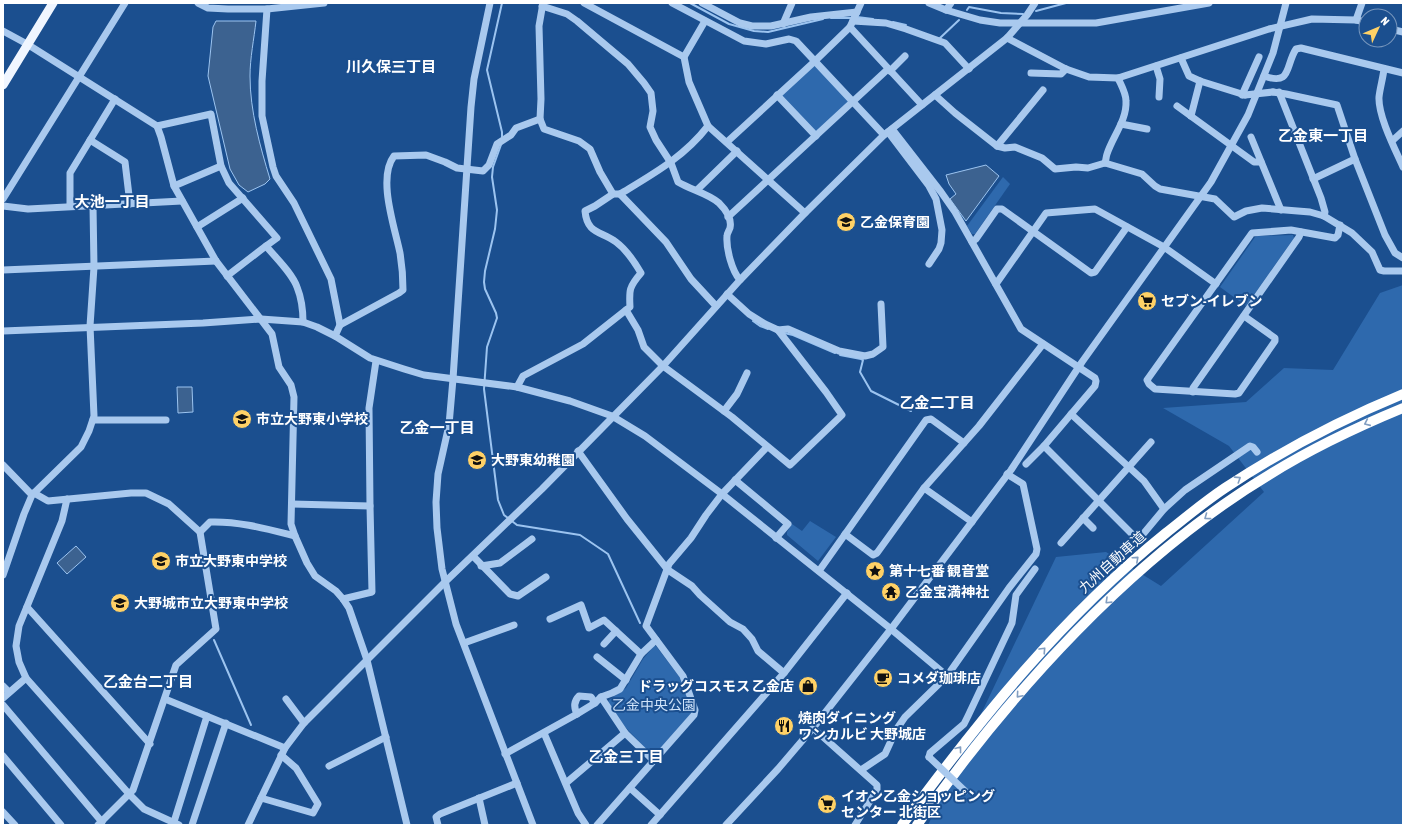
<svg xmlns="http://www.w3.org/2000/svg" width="1406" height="828" font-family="'Asap Condensed','Noto Sans JP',sans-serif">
<rect width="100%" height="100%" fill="#1b4f8f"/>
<g fill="#2e69ad">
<polygon points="815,61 853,102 816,136 777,95"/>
<polygon points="1003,177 1010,184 975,234 972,234 967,226"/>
<polygon points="1293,235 1294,238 1246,306 1220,287 1255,237 1258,236"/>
<polygon points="1403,285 1403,825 928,825 1056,557 1106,552 1161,586 1264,492 1229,446 1163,408 1246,402 1284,368 1333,370 1380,293"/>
<polygon points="810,521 836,537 818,561 787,535 787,532 792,524 802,531"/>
<polygon points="654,646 656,646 681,679 691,711 690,715 657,752 652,755 625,727 608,702 609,700 626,688 643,659"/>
</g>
<g fill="#3c6290" stroke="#9cc4f0">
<path d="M216 21H256C254 39 250 58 250 76 250 111 260 146 270 179L265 184 248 192 239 185 230 169 208 76 213 27Z"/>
<polygon points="986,165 999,176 966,221 950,199 956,194 949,184 946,175"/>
<polygon points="177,387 192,387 193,412 178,413"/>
<polygon points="76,546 86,557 67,574 57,563"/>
</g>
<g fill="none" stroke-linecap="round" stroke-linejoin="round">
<g stroke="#9cc4f0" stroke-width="2">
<polyline points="502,3 487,70 502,132 502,138"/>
<polyline points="690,3 729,24 754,31 768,32 823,19"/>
<polyline points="967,10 969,7 1001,13 1023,14"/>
<polyline points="1036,11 1066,3"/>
<polyline points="857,17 873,19"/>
<polyline points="831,18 853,18"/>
<polyline points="893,22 906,25"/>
<polyline points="940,38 959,20"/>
<polyline points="502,142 493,167 492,177 497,210 495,229 485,271 484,282 485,289 496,313 497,318 487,347 484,389 498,500 504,515 517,525 580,535 608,554 640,623"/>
<polyline points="753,321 760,326 768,329"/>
<polyline points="784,333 793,335 835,353"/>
<polyline points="840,355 861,359 863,360 860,372 871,391 911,411"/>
<polyline points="214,640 251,725"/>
</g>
<g stroke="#a9c9ee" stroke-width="7">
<polyline points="198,3 208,8 228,9 267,9 324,3"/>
<polyline points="490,3 474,79 471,107 453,379 449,425 438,474 436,502 437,528 442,569 456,624 533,825"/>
<polyline points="543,3 539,26 541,99 540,119 544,129 579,141 590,149 600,172 613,194"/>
<polyline points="584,3 684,57 689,82 708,126 805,213"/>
<polyline points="672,3 744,41 766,44 789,39 796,41 884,135"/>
<polyline points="702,3 740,23 752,26 771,26 811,17 857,12"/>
<polyline points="929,3 946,10 980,20 1000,23 1096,23 1209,3"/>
<path d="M542 6 567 14 577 21 628 64 644 83 651 93 653 111 650 127 656 140 671 163 678 182C691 190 707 193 719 203 725 209 732 219 730 228 729 231 727 233 727 236 726 249 732 271 740 280"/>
<polyline points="267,9 262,81 262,116 273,167 276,176 294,203 331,279 340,325 335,336"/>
<polyline points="946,10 951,3"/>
<polyline points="1356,20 1362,3"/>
<polyline points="853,21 886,23 906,29 945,43 969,69"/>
<polyline points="783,24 792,3"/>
<polyline points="850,27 922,105"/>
<polyline points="1390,29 1403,32"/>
<polyline points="3,31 27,44 157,126 161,137 174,186 216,261 272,334 279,367 291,385 294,397 291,524 295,536 307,563 315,576 336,591 343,599 349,608 367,660 407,825"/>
<polyline points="1007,38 1066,69 1089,77 1118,78 1269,29 1312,19 1356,20 1366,22"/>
<polyline points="684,57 705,21"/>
<polyline points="1181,58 1189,76 1200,81 1245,95"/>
<polyline points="1156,66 1160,79 1159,97"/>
<path d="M1384 69C1383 78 1380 88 1379 97 1378 116 1395 149 1403 167"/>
<polyline points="890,71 905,56"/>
<polyline points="1031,73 1061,74 1066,69"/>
<path d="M1264 76C1292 86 1285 66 1296 49L1301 48 1403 73"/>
<polyline points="1273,92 1286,94 1337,105 1355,159 1385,235 1395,253 1403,258"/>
<polyline points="1279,92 1321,198 1325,212 1324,216"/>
<polyline points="777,95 816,136"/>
<polyline points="935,95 955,113 997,146 1005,148 1015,147 1042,158 1055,169 1076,167 1088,168 1105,163 1142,174 1155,186 1160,189 1215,199 1234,217 1246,211 1262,208 1310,212 1324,216 1352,233 1372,252 1380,270 1384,271 1403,271"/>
<polyline points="1242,95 1259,57"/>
<polyline points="1177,106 1254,162 1261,162"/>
<polyline points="1191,116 1200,81"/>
<polyline points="1121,124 1147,129"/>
<path d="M157 126 211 114 221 166 229 183 277 238 266 246C276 258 292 273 297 287 301 297 303 311 303 322"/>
<path d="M708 126C684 157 653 174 620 194H613L595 206 585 211C587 234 601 231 616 242 627 250 634 261 641 273 629 287 629 290 630 307L626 310 638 330 644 347 663 366 732 417 790 465 842 415 826 392 778 330"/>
<polyline points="892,129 941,192 955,212 1021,329 1095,378 1096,381 1095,386 1044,446 1026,464"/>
<polyline points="888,132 929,186 936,199 942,230 941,243 939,249 929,264"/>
<polyline points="1251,137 1281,210"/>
<polyline points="90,140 125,162 130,204"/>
<polyline points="1392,141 1403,131"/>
<polyline points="727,142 815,61 850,27 861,3"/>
<polyline points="997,146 1043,90"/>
<path d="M1105 163C1106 160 1106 157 1107 154 1113 136 1127 120 1126 101 1126 93 1121 85 1118 78"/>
<polyline points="1313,179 1355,159"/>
<polyline points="174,186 221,166"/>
<polyline points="697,190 737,151"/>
<polyline points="620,194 666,242 691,279 716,306"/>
<polyline points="3,199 125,3"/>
<polyline points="3,206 28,209 182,201"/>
<polyline points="70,206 70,173 115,99"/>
<polyline points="728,217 888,69"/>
<polyline points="197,227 243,198"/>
<polyline points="972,242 976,239 997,209 1002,209 1091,273 1095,272 1127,227"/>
<polyline points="3,270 216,261"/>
<polyline points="227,276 266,246"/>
<polyline points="996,284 1046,213 1095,209 1164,247 1216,284"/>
<polyline points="727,294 749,314 765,324 778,330 788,329 839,351 865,356 873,354 883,347 881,304"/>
<polyline points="1244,316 1275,338 1275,341 1239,393 1235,394 1155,389 1149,384 1147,380 1252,233 1291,230 1335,238 1338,235 1340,225"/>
<path d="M340 325 399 293 403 290C403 278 402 265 400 253 395 228 377 178 394 156L426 155 445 162 457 168 483 171 489 165 497 144 511 135 516 128 540 119"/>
<polyline points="3,331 203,323 261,319 303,322 317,327 335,336 370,358 404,369 424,375 517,387 570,401 612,416 645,436 722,494 891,629 947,676"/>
<polyline points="517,387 523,376 583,344 626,310"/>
<polyline points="1193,392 1193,388 1299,237 1301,232"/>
<polyline points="724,411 737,394 747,373"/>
<polyline points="1071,414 1144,481 1164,509"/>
<polyline points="93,420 166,420"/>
<polyline points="1044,446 1137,539 1139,539 1164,509 1185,490 1250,446 1253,447 1257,452"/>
<polyline points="578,451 627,519 668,570 692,586 700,595 730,622 743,629 752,639 758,651 784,673"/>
<polyline points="3,465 32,495"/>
<polyline points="735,480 788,524 776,538"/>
<polyline points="924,488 972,522"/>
<polyline points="34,493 48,501 131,493 146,493 169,504 200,532 216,629 176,665 133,790 98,825"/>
<polyline points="67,499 62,521 19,626 16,646 19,662 26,678 130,795 144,809 179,825"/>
<polyline points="292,504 370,506"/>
<polyline points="1083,518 1093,528"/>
<path d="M200 532 210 522C239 521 267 529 295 536"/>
<polyline points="845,534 873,555 877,553 924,488 979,426 1043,344"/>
<polyline points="1061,543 1151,442"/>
<polyline points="473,556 510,594 518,596 546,577"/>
<polyline points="481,566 500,563 532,539"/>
<polyline points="819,571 926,420 931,419 964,443"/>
<polyline points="3,575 24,514 32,495 81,447 89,431 94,416 90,326 94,267 93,206"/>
<polyline points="343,599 372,592 370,506 369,408 376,361"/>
<polyline points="27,607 150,744"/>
<polyline points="550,619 581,605 589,628 604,620 641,654"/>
<polyline points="464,643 514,625"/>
<polyline points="604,644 616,631"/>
<polyline points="597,657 626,680"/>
<polyline points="3,686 9,692"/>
<polyline points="601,697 625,733 653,760"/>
<polyline points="3,698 26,678"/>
<polyline points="165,699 285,748"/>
<polyline points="286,699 304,723"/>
<polyline points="3,705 102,822"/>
<path d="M577 714C574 708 573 702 579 696L591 697 595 703"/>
<polyline points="813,728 877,785 877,790 855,825"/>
<polyline points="544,733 578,813 586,825"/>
<polyline points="505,754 577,714 595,703 601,697 612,693 620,689 641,654 656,640"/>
<polyline points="3,756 61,825"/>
<polyline points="929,757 930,753 964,724 968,716 1012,623 1016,595 1035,569"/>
<polyline points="329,766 386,737"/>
<polyline points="861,770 885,754 896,730 905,717 947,676 1009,588 1036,554 1037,549 1023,484 1007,474"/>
<polyline points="566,783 625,733"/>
<polyline points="630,788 660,815"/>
<polyline points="261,798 313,813 318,804 296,768 281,755"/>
<polyline points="479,798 485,825"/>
<polyline points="3,812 15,825"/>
<polyline points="173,825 207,716"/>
<polyline points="192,825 226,723"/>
<polyline points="248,825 285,748 304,723 445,582 542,489 663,366 740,280 805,213 884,135 1007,38 1027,15 1035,3"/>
<polyline points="438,825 436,817 440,814 517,783"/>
<polyline points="597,825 694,715 695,710 683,676 646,626 669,564 691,538 706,515 722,494 767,447"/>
<polyline points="651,825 784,673 847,593"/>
<polyline points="726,825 778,769 813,728 891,629 1011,470 1082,362 1211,182 1248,115 1273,53 1286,3"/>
</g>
<polyline stroke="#f0f6ff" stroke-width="9" points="3,85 53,3"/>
<g stroke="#fff" stroke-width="10">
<path d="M902 825C980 719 1063 616 1166 533 1185 518 1204 502 1225 488 1281 451 1340 420 1403 394"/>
<path d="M917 825C1009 694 1131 558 1269 475 1312 448 1357 427 1403 408"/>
</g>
<g stroke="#a9c9ee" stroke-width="7">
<polyline points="1245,95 1273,92"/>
<polyline points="929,757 965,791"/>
</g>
</g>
<defs><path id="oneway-chevron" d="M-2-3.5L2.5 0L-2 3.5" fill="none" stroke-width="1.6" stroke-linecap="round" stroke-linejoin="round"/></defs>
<g stroke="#829ec1">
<use href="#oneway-chevron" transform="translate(1367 423) rotate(156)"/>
<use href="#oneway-chevron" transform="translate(1238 479) rotate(-33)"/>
<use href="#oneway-chevron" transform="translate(1207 517) rotate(144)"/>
<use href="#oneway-chevron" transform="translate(1136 559) rotate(-42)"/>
<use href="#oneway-chevron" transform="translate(1108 601) rotate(136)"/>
<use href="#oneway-chevron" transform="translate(1043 650) rotate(-47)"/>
<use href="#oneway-chevron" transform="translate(1019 695) rotate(131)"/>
<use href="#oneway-chevron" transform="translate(959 749) rotate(-52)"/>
</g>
<defs>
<g id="school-disc" transform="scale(1)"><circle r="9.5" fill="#ffd166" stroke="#1b4f8f"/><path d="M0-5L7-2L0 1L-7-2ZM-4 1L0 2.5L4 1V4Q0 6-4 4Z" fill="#111"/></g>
<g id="supermarket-disc" transform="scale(1)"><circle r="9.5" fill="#ffd166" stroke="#1b4f8f"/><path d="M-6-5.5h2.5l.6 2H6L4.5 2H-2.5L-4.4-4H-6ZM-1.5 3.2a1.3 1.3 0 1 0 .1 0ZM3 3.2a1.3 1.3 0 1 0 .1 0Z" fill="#111"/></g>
<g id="sight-disc" transform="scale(1)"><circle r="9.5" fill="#ffd166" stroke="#1b4f8f"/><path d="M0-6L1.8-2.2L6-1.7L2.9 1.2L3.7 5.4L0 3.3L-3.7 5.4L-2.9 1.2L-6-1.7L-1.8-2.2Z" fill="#111"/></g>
<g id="temple-disc" transform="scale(1)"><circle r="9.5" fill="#ffd166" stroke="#1b4f8f"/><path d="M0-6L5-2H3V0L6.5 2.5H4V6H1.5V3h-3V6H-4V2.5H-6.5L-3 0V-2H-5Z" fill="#111"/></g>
<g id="cafe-disc" transform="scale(1)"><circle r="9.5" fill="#ffd166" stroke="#1b4f8f"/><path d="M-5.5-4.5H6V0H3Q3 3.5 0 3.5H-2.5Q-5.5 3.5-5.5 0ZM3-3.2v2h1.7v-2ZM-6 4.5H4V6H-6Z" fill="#111"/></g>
<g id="shop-disc" transform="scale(1)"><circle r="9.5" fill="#ffd166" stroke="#1b4f8f"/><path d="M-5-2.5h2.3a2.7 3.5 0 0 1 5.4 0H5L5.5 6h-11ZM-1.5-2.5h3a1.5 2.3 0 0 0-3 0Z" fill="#111"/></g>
<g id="restaurant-disc" transform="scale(1)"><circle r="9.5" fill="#ffd166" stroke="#1b4f8f"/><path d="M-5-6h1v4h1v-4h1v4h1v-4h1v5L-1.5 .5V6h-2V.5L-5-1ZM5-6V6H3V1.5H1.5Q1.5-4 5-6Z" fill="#111"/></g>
</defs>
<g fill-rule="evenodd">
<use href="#school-disc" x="846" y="222"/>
<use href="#supermarket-disc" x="1147" y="301"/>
<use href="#school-disc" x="242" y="419"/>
<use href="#school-disc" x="477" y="460"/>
<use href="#school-disc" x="161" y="561"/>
<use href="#sight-disc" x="875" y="571"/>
<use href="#temple-disc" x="891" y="592"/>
<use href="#school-disc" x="120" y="603"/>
<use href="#cafe-disc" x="883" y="678"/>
<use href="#shop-disc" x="808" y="686"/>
<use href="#restaurant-disc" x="784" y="726"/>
<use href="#supermarket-disc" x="827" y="804"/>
</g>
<g text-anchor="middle" stroke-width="4" stroke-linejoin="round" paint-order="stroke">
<g font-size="14" font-weight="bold" fill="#fff" stroke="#1b4f8f" text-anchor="start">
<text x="860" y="227">乙金保育園</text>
<text x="1161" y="306">セブン-イレブン</text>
<text x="256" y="424">市立大野東小学校</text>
<text x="491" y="465">大野東幼稚園</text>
<text x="175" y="566">市立大野東中学校</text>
<text x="889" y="576">第十七番 観音堂</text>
<text x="905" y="597">乙金宝満神社</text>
<text x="134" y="608">大野城市立大野東中学校</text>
<text x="897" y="683">コメダ珈琲店</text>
<text x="794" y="691" text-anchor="end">ドラッグコスモス 乙金店</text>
<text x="798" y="723">焼肉ダイニング<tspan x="798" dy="16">ワンカルビ 大野城店</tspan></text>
<text x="841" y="801">イオン乙金ショッピング<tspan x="841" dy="16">センター 北街区</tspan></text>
</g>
<g font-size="14" fill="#fff" stroke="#1b4f8f">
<text transform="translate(1112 562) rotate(-42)" y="5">九州自動車道</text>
</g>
<g font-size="14" fill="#cfe3fa" stroke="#1b4f8f">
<text x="654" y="710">乙金中央公園</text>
</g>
<g font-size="15" font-weight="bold" fill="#fff" stroke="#1b4f8f">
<text x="391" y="72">川久保三丁目</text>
<text x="1323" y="141">乙金東一丁目</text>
<text x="112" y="207">大池一丁目</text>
<text x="937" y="408">乙金二丁目</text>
<text x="437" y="433">乙金一丁目</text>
<text x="148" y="687">乙金台二丁目</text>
<text x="626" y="762">乙金三丁目</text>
</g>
</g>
<rect width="1406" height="828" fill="none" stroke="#ffffff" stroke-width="8"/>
<g transform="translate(1378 28) rotate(46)"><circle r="19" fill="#1b4f8f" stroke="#7695bc"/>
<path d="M0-3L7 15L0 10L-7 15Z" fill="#ffd166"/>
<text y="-6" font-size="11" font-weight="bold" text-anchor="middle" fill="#ffffff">N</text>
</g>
</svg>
